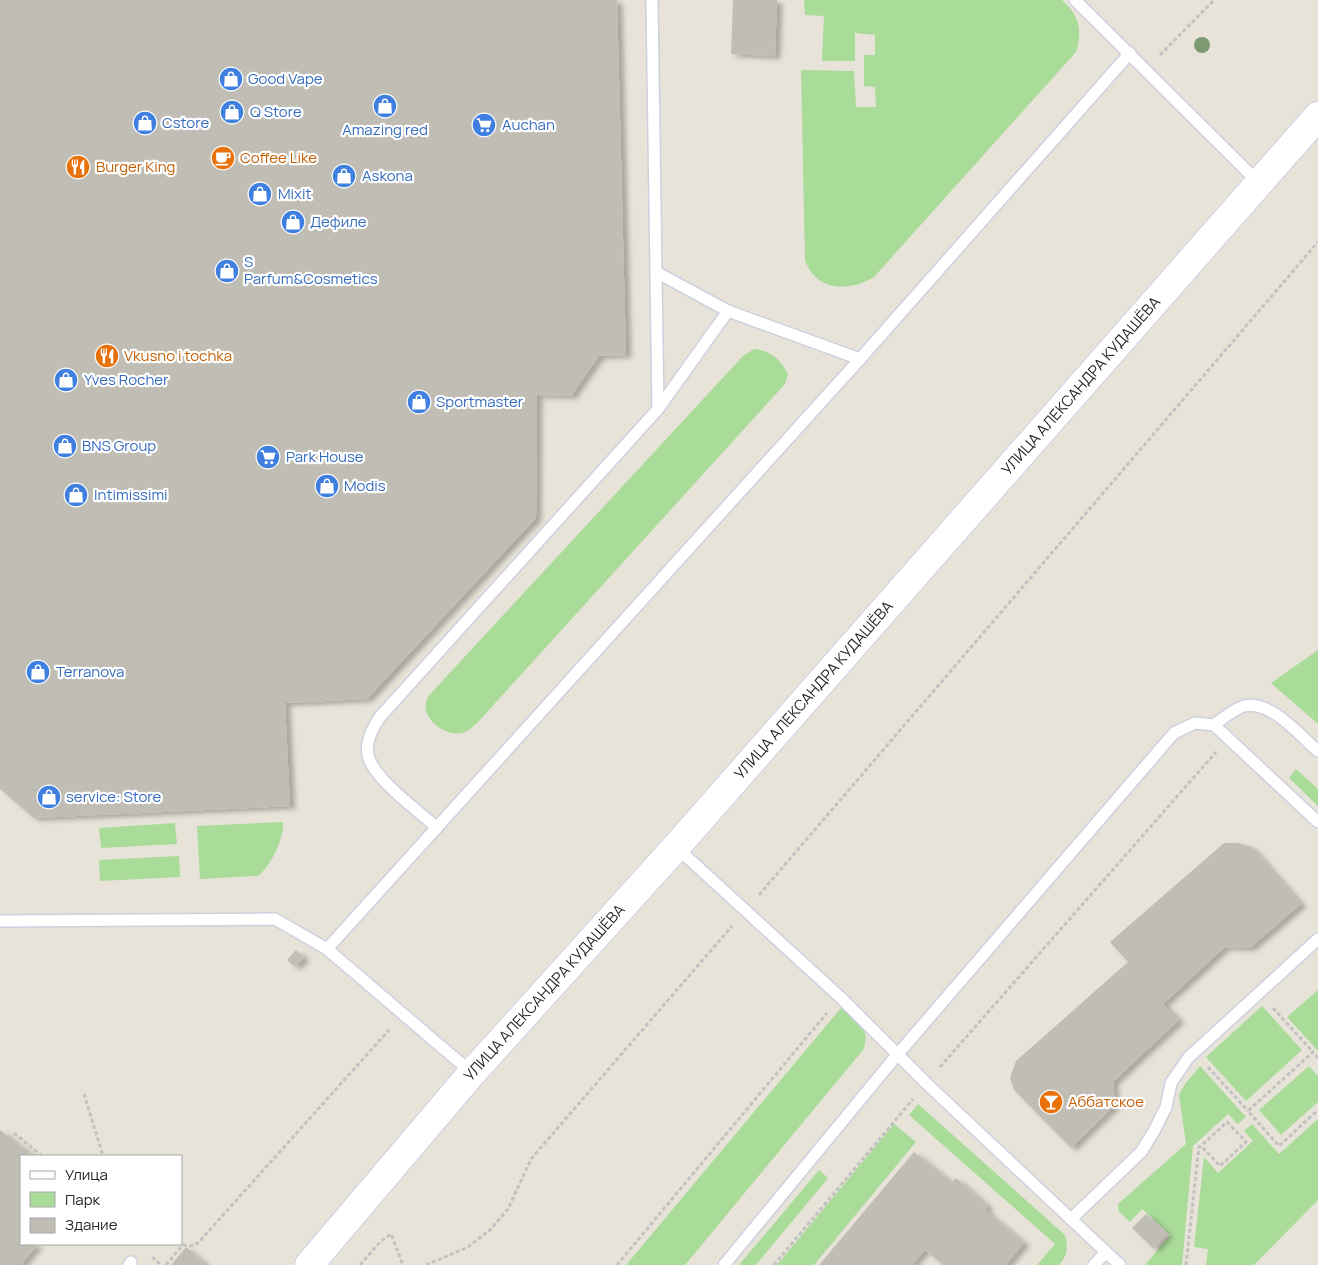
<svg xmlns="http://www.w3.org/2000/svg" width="1318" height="1265" font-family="Manrope,sans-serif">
<defs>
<filter id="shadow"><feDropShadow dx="5.5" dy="3" stdDeviation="2.5" flood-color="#0004"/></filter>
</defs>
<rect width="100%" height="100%" fill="#e8e3d9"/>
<g fill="#a9db99">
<path d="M804 0H1062C1079 16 1083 29 1076 52L874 277C849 292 816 292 805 260L801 70 854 71 856 107H876L875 87 864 86V55H875V35L855 33V61H822L824 16 805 15Z"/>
<path d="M754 349C771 351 780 359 788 374L785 384 478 722C474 725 470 730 465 732 448 739 419 719 427 699 428 696 432 693 434 690L743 356Z"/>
<polygon points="1318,650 1318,724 1271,683"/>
<polygon points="1296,769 1318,789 1318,806 1289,778"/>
<path d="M283 822C284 839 271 865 258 876L200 879 197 826Z"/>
<polygon points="175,823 177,844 101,848 99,828"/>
<polygon points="179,856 180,877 100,881 99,860"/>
<polygon points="1318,990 1318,1051 1287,1017"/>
<polygon points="1262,1006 1302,1050 1246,1101 1206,1057"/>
<path d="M841 1008C856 1021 872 1028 863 1050L685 1265H626Z"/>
<polygon points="1200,1066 1246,1117 1238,1124 1228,1114 1193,1146 1182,1265 1145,1265 1170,1235 1142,1209 1130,1222 1119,1212 1118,1204 1186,1144 1179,1095 1185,1084"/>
<polygon points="1309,1066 1318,1076 1318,1102 1281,1135 1259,1110"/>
<path d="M918 1104 1065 1235C1068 1248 1068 1255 1059 1265H1037L1055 1244 909 1115Z"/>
<polygon points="1318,1119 1318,1200 1254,1265 1206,1265 1208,1249 1194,1247 1204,1157 1218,1173 1253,1141 1244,1131 1252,1124 1279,1154"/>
<polygon points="894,1124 916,1142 814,1265 777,1265"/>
<polygon points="819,1170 828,1178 756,1265 739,1265"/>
</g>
<g fill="#c0bdb5" filter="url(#shadow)">
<polygon points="0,0 617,0 626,355 599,356 571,396 537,395 536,518 367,699 285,703 290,806 34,818 0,789"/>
<polygon points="733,0 777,0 775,56 731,54"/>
<polygon points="1224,843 1238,843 1251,847 1301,904 1250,948 1225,947 1163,1004 1179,1020 1113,1082 1115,1105 1071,1148 1014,1090 1010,1078 1016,1061 1128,962 1110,942"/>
<polygon points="296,950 304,958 295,967 287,960"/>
<polygon points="0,1130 33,1156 21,1156 21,1244 38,1244 21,1265 0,1265"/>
<polygon points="914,1152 952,1183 956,1178 988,1206 985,1210 1024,1243 1006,1265 943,1265 925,1250 912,1265 819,1265"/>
<polygon points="1146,1214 1167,1234 1154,1249 1132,1228"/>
<polygon points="186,1247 207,1265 171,1265"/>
</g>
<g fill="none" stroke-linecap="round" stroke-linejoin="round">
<g stroke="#ced0df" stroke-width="14">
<g id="lane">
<polyline points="652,0 658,409"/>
<polyline points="1075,0 1259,183"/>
<polyline points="656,272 728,311"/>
<path d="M1214 725C1222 719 1234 709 1244 706 1271 700 1299 735 1318 751"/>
<path d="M437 828C419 811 373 779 368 755 365 742 373 728 379 718L658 409 728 311 860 359"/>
<polyline points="676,847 840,997 926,1083 1106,1252 1094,1265"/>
<polyline points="0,921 275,919 327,949 472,1073"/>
<polyline points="327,949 860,359 1130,53"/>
<polyline points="1071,1219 1141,1152 1154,1131 1166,1107 1171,1083 1188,1058 1318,939"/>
<polyline points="1106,1252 1120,1265"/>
<polyline points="129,1265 131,1262"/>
<polyline points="724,1265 897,1055 1174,733 1195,723 1214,725 1318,822"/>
</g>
</g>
<g stroke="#ced0df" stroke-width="30">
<g id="secondary">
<path id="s1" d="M309 1265 472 1073 676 847 1318 116"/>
</g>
</g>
<g stroke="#c2c2c2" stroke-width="3" stroke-dasharray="4 2.5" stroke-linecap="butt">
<polyline points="1160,55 1214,0"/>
<polyline points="759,895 1318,242"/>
<polyline points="1273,1008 1313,1052"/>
<polyline points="1318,1058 1313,1052 1248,1111 1279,1146 1318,1110"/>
<polyline points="940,1067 1216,752"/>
<polyline points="1208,1067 1248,1111"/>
<polyline points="84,1094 103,1156"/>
<polyline points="14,1133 42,1156"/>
<polyline points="152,1257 161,1265"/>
<polyline points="166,1265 183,1245 192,1246 198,1243 389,1030"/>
<polyline points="360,1265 380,1242 391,1234 403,1265"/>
<polyline points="426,1265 468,1247 491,1229 508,1209 531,1159 732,926"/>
<polyline points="617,1265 827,1013"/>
<polyline points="774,1265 913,1099"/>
<polyline points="1186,1265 1199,1147 1201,1146 1227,1122 1246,1142 1220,1166 1201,1146"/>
</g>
<use href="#lane" stroke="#fff" stroke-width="11"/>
<use href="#secondary" stroke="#fff" stroke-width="28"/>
</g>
<circle fill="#7d9972" cx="1202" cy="45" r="8"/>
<defs>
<g id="shop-disc" transform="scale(1.25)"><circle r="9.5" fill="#3f7fe0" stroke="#fff"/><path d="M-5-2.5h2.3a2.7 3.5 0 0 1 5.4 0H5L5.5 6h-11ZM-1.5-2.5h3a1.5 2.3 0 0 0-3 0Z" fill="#fff"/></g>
<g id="supermarket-disc" transform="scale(1.25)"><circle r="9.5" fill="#3f7fe0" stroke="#fff"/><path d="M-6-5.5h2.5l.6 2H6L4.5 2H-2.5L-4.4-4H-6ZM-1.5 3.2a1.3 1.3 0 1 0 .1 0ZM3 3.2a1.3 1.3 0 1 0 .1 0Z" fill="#fff"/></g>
<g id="cafe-disc" transform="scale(1.25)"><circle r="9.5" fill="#e8710a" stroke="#fff"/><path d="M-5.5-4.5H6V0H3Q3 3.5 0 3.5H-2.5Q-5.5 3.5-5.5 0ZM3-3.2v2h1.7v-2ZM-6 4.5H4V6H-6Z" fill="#fff"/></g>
<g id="restaurant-disc" transform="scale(1.25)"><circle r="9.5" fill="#e8710a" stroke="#fff"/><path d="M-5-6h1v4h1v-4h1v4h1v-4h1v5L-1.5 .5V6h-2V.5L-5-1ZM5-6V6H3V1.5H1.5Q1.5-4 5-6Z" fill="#fff"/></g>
<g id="bar-disc" transform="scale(1.25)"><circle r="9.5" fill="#e8710a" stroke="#fff"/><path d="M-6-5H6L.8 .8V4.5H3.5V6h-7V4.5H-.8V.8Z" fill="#fff"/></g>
</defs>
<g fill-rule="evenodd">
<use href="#shop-disc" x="231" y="79"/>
<use href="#shop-disc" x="385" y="106"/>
<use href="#shop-disc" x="232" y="112"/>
<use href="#shop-disc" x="145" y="123"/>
<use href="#supermarket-disc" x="484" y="125"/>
<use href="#cafe-disc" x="223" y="158"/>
<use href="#restaurant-disc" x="78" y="167"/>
<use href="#shop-disc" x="344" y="176"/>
<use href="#shop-disc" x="260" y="194"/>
<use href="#shop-disc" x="293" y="222"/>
<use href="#shop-disc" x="227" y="271"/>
<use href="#restaurant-disc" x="107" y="356"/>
<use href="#shop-disc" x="66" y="380"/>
<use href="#shop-disc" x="419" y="402"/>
<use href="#shop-disc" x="65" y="446"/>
<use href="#supermarket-disc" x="268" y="457"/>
<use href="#shop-disc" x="327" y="486"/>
<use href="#shop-disc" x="76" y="495"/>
<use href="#shop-disc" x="38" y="672"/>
<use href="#shop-disc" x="49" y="797"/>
<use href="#bar-disc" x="1051" y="1102"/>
</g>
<g text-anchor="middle" stroke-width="4.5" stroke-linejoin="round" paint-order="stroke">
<g font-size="15" fill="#366cbe" stroke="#fff" text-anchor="start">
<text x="248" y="84">Good Vape</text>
<text x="250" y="117">Q Store</text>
<text x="162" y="128">Cstore</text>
<text x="502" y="130">Auchan</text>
<text x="385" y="135" text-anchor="middle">Amazing red</text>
<text x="362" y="181">Askona</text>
<text x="278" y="199">Mixit</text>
<text x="310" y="227">Дефиле</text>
<text x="244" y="267">S<tspan x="244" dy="17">Parfum&amp;Cosmetics</tspan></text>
<text x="84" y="385">Yves Rocher</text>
<text x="436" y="407">Sportmaster</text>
<text x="82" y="451">BNS Group</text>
<text x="286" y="462">Park House</text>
<text x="344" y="491">Modis</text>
<text x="94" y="500">Intimissimi</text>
<text x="56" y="677">Terranova</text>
<text x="66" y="802">service: Store</text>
</g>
<g font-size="15" fill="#c56008" stroke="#fff" text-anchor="start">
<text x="240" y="163">Coffee Like</text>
<text x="96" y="172">Burger King</text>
<text x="124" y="361">Vkusno i tochka</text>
<text x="1068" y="1107">Аббатское</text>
</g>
<g font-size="15" fill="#262626" stroke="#fff">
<text dy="5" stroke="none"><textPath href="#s1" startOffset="1170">УЛИЦА АЛЕКСАНДРА КУДАШЁВА</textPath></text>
<text dy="5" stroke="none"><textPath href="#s1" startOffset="765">УЛИЦА АЛЕКСАНДРА КУДАШЁВА</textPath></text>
<text dy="5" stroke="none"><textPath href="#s1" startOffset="360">УЛИЦА АЛЕКСАНДРА КУДАШЁВА</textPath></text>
</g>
</g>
<rect x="20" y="1155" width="162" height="90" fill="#ffffff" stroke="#a8a8a8"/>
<rect x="30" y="1171" width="25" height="8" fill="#ffffff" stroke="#a8a8a8"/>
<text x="65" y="1180" font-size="15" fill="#262626">Улица</text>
<rect x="30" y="1192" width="25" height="15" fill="#a9db99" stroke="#a8a8a8"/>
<text x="65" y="1205" font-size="15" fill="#262626">Парк</text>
<rect x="30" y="1218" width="25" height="15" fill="#c0bdb5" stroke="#a8a8a8"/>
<text x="65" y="1230" font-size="15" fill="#262626">Здание</text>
</svg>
